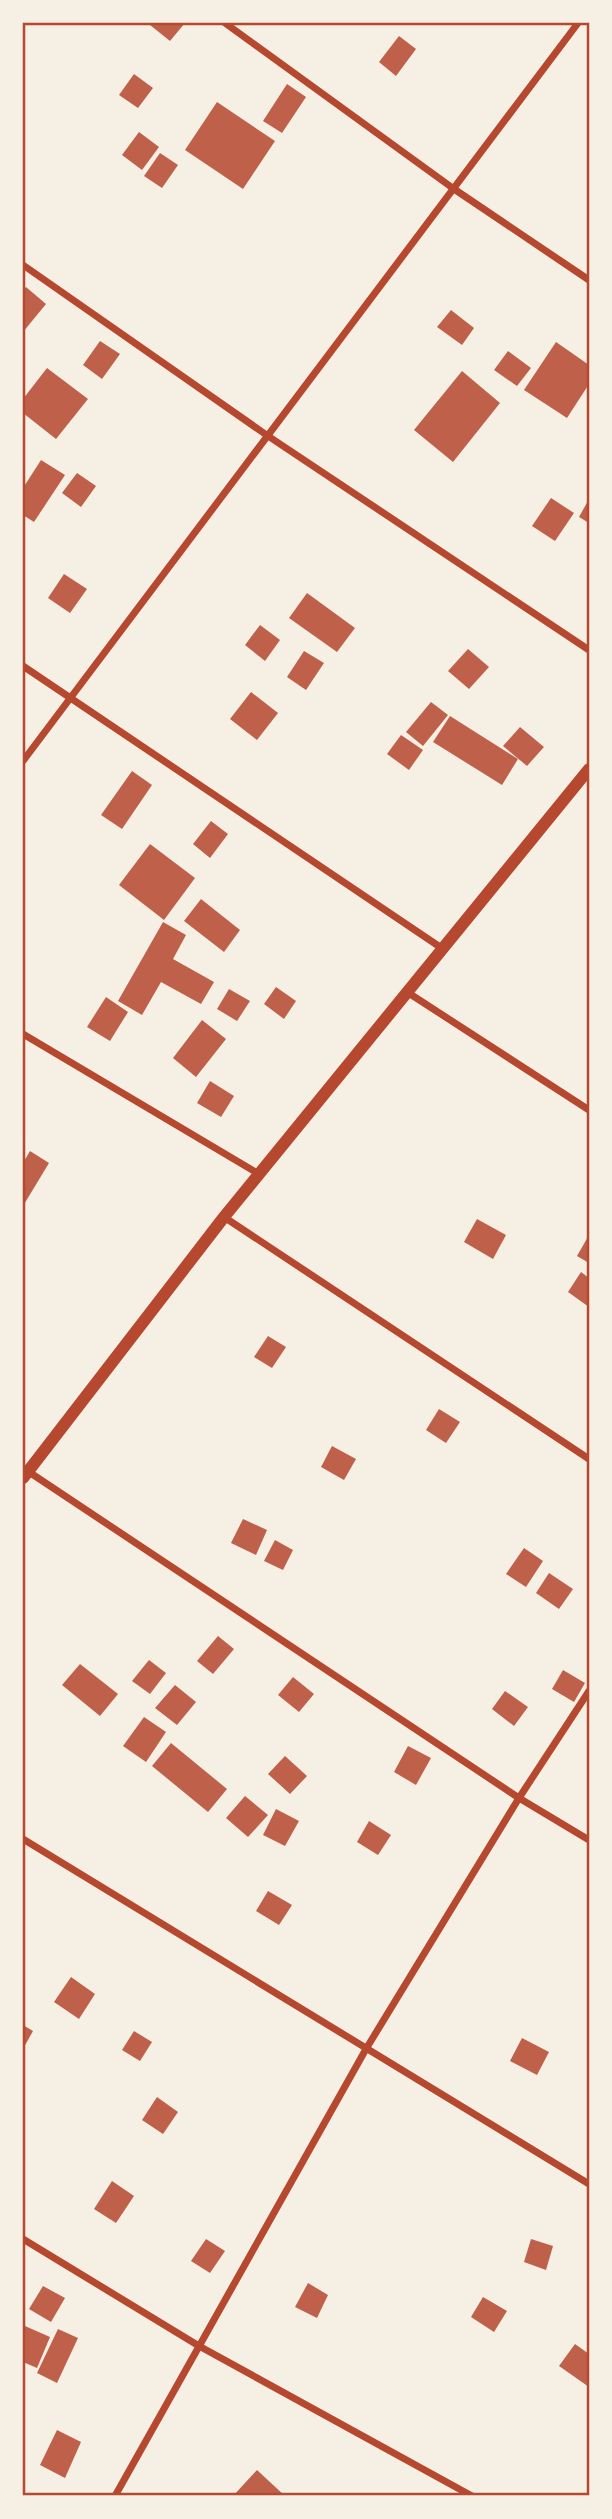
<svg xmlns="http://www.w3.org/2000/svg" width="612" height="2519" font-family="'Source Sans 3',sans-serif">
<rect width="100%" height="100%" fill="#f6efe4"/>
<g fill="#bf614a">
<polygon points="152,23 185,23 170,41 150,25"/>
<polygon points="399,36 416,49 396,76 379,62"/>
<polygon points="134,74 153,88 138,108 119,95"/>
<polygon points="287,84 306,97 282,133 263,121"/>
<polygon points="217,102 275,141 243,189 185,150"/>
<polygon points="139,132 159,147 142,170 122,155"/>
<polygon points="160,153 178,165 162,188 144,176"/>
<polygon points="26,287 46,304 23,332 23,291"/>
<polygon points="451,310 474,328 462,345 437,327"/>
<polygon points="100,341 120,354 102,379 83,365"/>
<polygon points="556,342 589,365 589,384 567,418 524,390"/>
<polygon points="508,351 531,368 517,386 494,370"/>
<polygon points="47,368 88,399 56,439 23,413 23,399"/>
<polygon points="462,371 500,403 453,462 414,430"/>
<polygon points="41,460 65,475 34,522 23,515 23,488"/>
<polygon points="77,473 96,486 81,507 62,493"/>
<polygon points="551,498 574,513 555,541 532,526"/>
<polygon points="589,499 589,523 579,517"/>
<polygon points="64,574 87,589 70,613 48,598"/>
<polygon points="307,593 355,628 337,652 289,618"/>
<polygon points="260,625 280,640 265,661 245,645"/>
<polygon points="468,649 489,667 469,689 448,671"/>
<polygon points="304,651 324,663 306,690 287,677"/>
<polygon points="251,692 278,713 257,740 230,719"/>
<polygon points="431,702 448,715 423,746 406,732"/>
<polygon points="450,716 518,759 502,785 433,742"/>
<polygon points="520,727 544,747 527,766 503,746"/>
<polygon points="401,735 423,750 409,770 387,754"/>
<polygon points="132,771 152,785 122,829 101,815"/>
<polygon points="211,821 228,834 210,858 193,844"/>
<polygon points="150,844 195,878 164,920 119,885"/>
<polygon points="201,899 240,930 224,952 184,921"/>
<polygon points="163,922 186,935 173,959 214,982 201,1004 161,982 142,1015 118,1001"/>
<polygon points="276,987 296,1001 284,1019 264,1004"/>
<polygon points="229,989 250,1001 237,1021 217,1009"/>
<polygon points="106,997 128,1012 110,1041 87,1027"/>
<polygon points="202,1020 226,1039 196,1077 173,1058"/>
<polygon points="210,1081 234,1096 221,1117 197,1103"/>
<polygon points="30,1151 49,1163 23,1206 23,1163"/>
<polygon points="477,1219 506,1235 493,1259 464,1242"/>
<polygon points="589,1235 589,1263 577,1256"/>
<polygon points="581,1272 589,1278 589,1307 568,1292"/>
<polygon points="268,1336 286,1347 272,1368 254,1357"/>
<polygon points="439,1409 460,1422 446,1443 426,1430"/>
<polygon points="332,1446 356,1459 344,1480 321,1467"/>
<polygon points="243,1519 267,1530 256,1555 231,1543"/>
<polygon points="275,1540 293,1550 283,1570 264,1561"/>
<polygon points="524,1548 543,1561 526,1587 506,1574"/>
<polygon points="549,1573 573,1589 559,1609 536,1593"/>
<polygon points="218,1636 234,1649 213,1674 197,1661"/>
<polygon points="149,1660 166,1673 150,1694 132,1681"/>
<polygon points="80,1664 118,1694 100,1716 62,1685"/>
<polygon points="563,1670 585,1683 574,1702 552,1689"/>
<polygon points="293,1677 314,1694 299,1712 278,1695"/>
<polygon points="175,1685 196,1702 177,1725 155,1708"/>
<polygon points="505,1691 528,1707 514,1726 492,1709"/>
<polygon points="144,1717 166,1732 146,1762 123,1746"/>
<polygon points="171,1743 227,1789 208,1812 152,1766"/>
<polygon points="408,1746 431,1758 416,1785 394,1772"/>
<polygon points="285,1756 307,1776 290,1794 268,1774"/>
<polygon points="245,1796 268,1815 248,1837 226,1818"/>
<polygon points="276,1809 299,1821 285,1846 263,1835"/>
<polygon points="369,1821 391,1835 378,1855 357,1842"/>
<polygon points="268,1891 292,1905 279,1925 256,1911"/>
<polygon points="71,1977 95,1994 79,2019 54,2002"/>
<polygon points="23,2025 33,2031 23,2049"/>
<polygon points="134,2031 152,2042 140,2061 122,2050"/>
<polygon points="522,2038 549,2052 537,2075 510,2061"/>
<polygon points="157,2097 178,2112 163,2134 142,2120"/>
<polygon points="112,2181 134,2196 116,2223 94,2209"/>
<polygon points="206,2239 225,2251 210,2273 191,2261"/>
<polygon points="531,2239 553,2246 546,2270 524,2262"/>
<polygon points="308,2283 328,2295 317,2318 295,2307"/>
<polygon points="43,2286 65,2298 51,2322 29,2309"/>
<polygon points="483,2297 507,2311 494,2332 471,2317"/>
<polygon points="25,2326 50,2337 37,2368 23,2362 23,2331"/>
<polygon points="58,2329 78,2338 57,2383 37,2373"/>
<polygon points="575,2344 589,2354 589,2387 559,2366"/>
<polygon points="57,2430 81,2442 65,2478 40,2465"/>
<polygon points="257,2470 285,2496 233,2496"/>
</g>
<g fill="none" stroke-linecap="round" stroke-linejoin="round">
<g stroke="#b5482f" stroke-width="7">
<polyline points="225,23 454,189 589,280"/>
<polyline points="23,265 268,436 589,650"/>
<polyline points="23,666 443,949"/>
<polyline points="23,761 578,23"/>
<polyline points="407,992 589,1110"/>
<polyline points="23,1034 259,1174"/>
<polyline points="224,1217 589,1459"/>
<polyline points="23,1468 519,1798 589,1840"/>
<polyline points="23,1839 589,2184"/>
<polyline points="23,2239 199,2346 472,2496"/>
<polyline points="115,2496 366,2049 519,1798 589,1691"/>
</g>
<polyline stroke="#b5482f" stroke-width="12" points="23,1478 224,1217 589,769"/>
</g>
<rect width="612" height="2519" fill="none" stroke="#f6efe4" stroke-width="49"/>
<rect x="24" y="24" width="564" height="2470" fill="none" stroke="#b5482f" stroke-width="2.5"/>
</svg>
